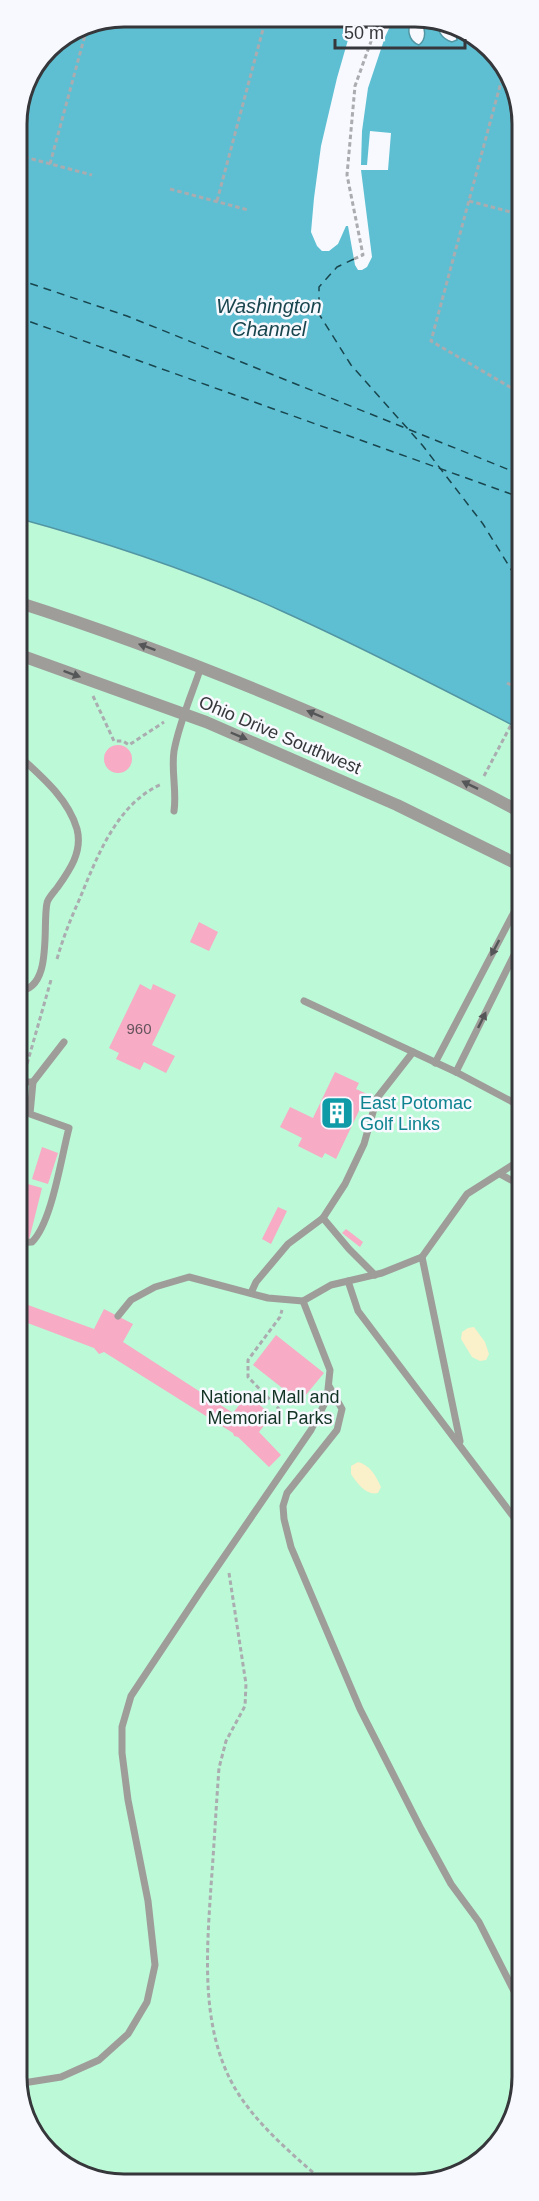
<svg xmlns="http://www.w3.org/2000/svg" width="539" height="2201" font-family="Arial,sans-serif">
<rect width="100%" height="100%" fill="#f7f9fe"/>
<path fill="#bcf9d7" d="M17 518C109 543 199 573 286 613 366 649 444 690 522 730V2084L496 2148 429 2184 103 2182 43 2148 17 2091Z"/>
<g fill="#faf0ca">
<polygon points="474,1327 485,1342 489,1354 486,1360 480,1361 472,1357 461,1339 462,1332 468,1328"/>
<path d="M358 1462C370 1465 376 1476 381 1487L378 1493C366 1496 357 1483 351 1474V1466Z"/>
</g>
<path fill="#5ebfd2" stroke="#5296a4" stroke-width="1.5" d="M124 17 413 20C406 28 408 41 419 45 427 39 426 27 419 20H440C435 30 442 39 452 42L457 40 455 28 496 53 522 110V730C444 690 366 649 286 613 199 573 109 543 17 518V117L48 48 83 25Z"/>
<polygon fill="#f7f9fe" points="354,19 393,20 385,37 368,88 362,131 361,165 367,165 370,131 391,133 388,170 361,170 372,257 367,267 362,270 358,270 355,265 348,226 346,226 338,244 329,251 322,251 317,246 311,232 314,198 321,146 337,78"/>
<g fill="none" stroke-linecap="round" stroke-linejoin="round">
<g stroke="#19464e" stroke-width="1.5" stroke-dasharray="8 6" stroke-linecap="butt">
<polyline points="354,259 337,267 319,287 319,314 351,365 423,446 483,524 522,587"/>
<polyline points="17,279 127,316 522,475"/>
<polyline points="17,317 511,494 522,500"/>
<polyline points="516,687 522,683"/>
</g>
</g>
<g fill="#f7abc5">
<circle cx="118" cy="759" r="14"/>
<polygon points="199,922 218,932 209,951 190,942"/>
<polygon points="140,984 151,990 153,984 176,995 152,1045 175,1056 166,1073 144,1062 140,1070 116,1059 119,1053 109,1048"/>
<polygon points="335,1072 359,1083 356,1089 367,1094 336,1159 325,1153 322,1158 298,1146 302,1138 280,1127 290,1107 313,1118"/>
<polygon points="42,1147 58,1153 48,1184 32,1179"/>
<polygon points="17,1181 42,1188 29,1240 17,1237"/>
<polygon points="278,1207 287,1211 271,1244 262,1239"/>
<polygon points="346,1229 363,1242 360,1247 342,1233"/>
<polygon points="17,1301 94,1329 104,1309 133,1324 123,1342 233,1413 247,1395 272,1415 259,1432 281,1455 269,1467 238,1437 234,1436 233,1433 104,1352 99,1354 94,1348 17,1319"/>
<polygon points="276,1335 324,1373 300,1402 253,1365"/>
</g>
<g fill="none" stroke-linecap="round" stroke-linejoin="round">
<g stroke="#aaacb0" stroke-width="3" stroke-dasharray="4.5 3" stroke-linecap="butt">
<polyline points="504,71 431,341 522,394"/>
<polyline points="17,155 92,175"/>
<polyline points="50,164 88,24"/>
<polyline points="170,189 248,210"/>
<polyline points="217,201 266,18"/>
<polyline points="469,201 522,215"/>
<polyline points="354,259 363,255 347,175 355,86 379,19"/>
<polyline points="507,683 522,690"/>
<polyline points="93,696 114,741 123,741 129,745 164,722"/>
<polyline points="484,776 522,704"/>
<path d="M57 959C63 938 71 918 80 898 97 857 117 803 162 784"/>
<polyline points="25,1071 51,980"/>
<polyline points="280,1410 248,1377 248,1360 280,1317 282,1310"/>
<path d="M229 1573 246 1684 245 1706 226 1741 219 1768C216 1808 214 1847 211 1886 207 1948 201 2017 228 2075 248 2118 290 2152 325 2183"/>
</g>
<g stroke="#9e9d9a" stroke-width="7">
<path d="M17 754C40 775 68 798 77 829 83 852 69 871 57 888 54 892 48 898 47 903 42 925 54 991 17 991"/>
<path d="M174 811C177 791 171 771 174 751 179 723 192 694 201 667"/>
<polyline points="304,1001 456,1072 522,1107"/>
<polyline points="435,1063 522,897"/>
<polyline points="456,1072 522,939"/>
<polyline points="17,1082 33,1082"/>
<polyline points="500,1174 522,1186"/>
<polyline points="323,1218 349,1249 375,1275"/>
<path d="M17 1243 32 1242C52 1222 61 1158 69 1128L30 1114 33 1082 64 1042"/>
<polyline points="422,1257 460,1441"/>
<polyline points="348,1281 358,1311 522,1528"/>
<polyline points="251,1293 256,1282 288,1244 323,1218 345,1184 364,1144 377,1098 413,1052"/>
<polyline points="118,1316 131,1300 155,1287 189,1277 268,1298 303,1301 331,1285 382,1273 422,1257 467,1194 522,1159"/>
<polyline points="329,1386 342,1409 337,1430 287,1493 283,1506 284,1519 291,1547 360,1709 421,1829 451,1884 479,1922 522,2007"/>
<polyline points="17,2084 61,2077 99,2060 128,2034 147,2002 155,1965 148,1901 128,1800 122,1753 122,1727 131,1696 202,1589 311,1430 327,1399 330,1370 303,1301"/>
</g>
<g stroke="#9e9d9a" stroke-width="12">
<path d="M17 602C108 631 198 665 286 702 367 736 446 771 522 813"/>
<polyline points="17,654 206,722 397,805 517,864 522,864"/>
</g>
</g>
<defs><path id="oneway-solid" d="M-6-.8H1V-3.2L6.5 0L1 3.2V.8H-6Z" transform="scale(1.5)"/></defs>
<g fill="#555657">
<use href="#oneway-solid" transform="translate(147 647) rotate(-160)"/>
<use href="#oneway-solid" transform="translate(72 674) rotate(20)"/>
<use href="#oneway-solid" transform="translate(315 714) rotate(-157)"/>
<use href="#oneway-solid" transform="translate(239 736) rotate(23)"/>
<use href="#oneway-solid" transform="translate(470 785) rotate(-154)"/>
<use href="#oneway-solid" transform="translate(495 948) rotate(118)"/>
<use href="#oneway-solid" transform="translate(482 1020) rotate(-64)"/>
</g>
<defs>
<g id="building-square" transform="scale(1.725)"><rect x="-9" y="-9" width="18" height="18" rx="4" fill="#0f9aa8" stroke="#f7f9fe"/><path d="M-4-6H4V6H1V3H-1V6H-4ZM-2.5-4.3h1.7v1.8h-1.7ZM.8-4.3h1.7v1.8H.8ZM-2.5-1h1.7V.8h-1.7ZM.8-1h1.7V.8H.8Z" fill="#fff"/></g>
</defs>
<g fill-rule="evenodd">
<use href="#building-square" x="337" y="1113"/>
</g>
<g text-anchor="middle" stroke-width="5" stroke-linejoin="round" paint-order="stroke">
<g font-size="15" fill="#66545d">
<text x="139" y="1034">960</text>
</g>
<g font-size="18" fill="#36373a" stroke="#f7f9fe">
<text transform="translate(280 735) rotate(23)" y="6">Ohio Drive Southwest</text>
</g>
<g font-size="18" fill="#0d838f" stroke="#f7f9fe" text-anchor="start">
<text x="360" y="1109">East Potomac<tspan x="360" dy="21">Golf Links</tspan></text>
</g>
<g font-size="18" fill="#133424" stroke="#f7f9fe">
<text x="270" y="1403">National Mall and<tspan x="270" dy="21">Memorial Parks</tspan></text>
</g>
<g font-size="20" font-style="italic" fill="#19464e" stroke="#f7f9fe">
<text x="269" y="313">Washington<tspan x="269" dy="23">Channel</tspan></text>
</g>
</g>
<path d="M0 0H539V2201H0ZM124 27H415A97 97 0 0 1 512 124V2077A97 97 0 0 1 415 2174H124A97 97 0 0 1 27 2077V124A97 97 0 0 1 124 27Z" fill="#f7f9fe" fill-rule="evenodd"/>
<path fill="none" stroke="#36373a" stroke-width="3" d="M124 27H415A97 97 0 0 1 512 124V2077A97 97 0 0 1 415 2174H124A97 97 0 0 1 27 2077V124A97 97 0 0 1 124 27Z"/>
<path d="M335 39v9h130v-9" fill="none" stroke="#36373a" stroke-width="3"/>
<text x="344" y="39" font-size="18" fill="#36373a" stroke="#f7f9fe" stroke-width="4.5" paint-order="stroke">50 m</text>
</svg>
